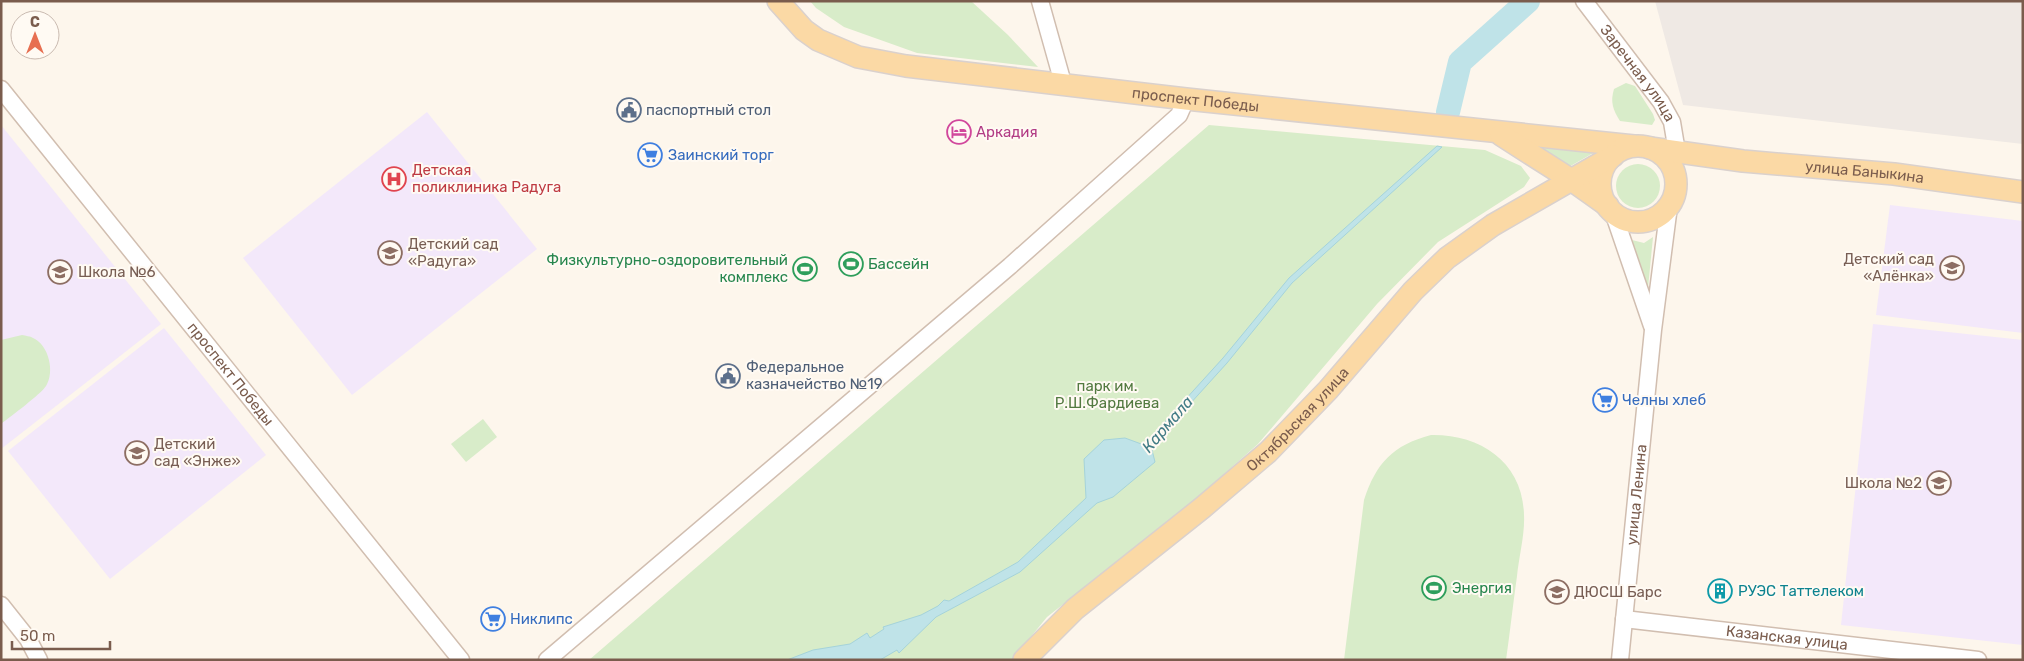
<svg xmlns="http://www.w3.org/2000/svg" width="2024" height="661" font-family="Rubik,sans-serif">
<rect width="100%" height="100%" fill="#fdf6ec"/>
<polygon fill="#efe9e4" points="1655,1 2023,1 2023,144 1683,105"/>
<g fill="#f3e8fa">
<polygon points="427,112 537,249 352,395 243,258"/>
<polygon points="1,125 161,324 1,449"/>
<polygon points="1890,205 2023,221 2023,333 1876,315"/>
<polygon points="1873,324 2023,340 2023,645 1841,625"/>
<polygon points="164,328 266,455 110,579 8,451"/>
</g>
<g fill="#d8ecc9">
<polygon points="810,1 971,1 1008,35 1038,67 917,53 844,27 816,8"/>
<path d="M1626 83 1635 86 1653 114 1655 120 1652 125 1620 121C1613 110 1610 102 1614 89Z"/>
<polygon points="1209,125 1485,150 1521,166 1530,178 1524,187 1438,242 1377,304 1258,444 1189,505 1047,617 1012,660 589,660"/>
<polygon points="1537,145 1595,152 1567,168"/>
<circle cx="1638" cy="186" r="22"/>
<polygon points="1653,237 1648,288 1632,240 1644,243"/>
<path d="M22 335C26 336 30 336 33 338 49 345 55 372 46 386 40 395 11 416 1 424V340Z"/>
<polygon points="483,419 497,437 466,462 451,444"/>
<path d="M1431 435C1480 434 1523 462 1524 515 1525 534 1519 556 1517 576 1513 604 1510 632 1506 660H1344L1364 500C1376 463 1393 445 1431 435Z"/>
</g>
<polygon fill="#bfe3e8" stroke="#a5d3da" points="1437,146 1442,147 1292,283 1227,363 1169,427 1152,450 1155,462 1113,497 1097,503 1020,572 936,617 899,653 897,650 880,660 787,660 813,650 850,644 867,633 870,638 884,629 883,627 921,615 938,606 944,600 949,601 1018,562 1086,498 1084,459 1104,440 1125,438 1144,445 1223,358 1289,278"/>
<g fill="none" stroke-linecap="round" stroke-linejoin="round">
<polyline stroke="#bfe3e8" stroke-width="24" points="1448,112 1460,62 1528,1"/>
<g stroke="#d1beb0" stroke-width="19">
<g id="minor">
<polyline points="1040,1 1061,76 1061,85"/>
<path id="s1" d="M1584 1 1661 102 1672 122 1677 152"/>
<path id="s2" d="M1 89 461 660"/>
<polyline points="1613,212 1652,326"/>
<polyline points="1,605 28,639 39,660"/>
<path id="s3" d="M1624 619 1978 660"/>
<polyline points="547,660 1010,266 1179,115 1186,99"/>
<path id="s4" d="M1620 660 1653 330 1669 206"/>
</g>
</g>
<g stroke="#dad1cd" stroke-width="24">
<g id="major">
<path id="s5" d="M778 1 804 30 818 40 858 57 906 66 1186 99 1634 146"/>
<polyline points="1501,135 1570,179 1608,206"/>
<circle cx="1638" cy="184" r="38"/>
<path id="s6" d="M1650 148 1743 161 1894 174 2023 192"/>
<path id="s7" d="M1024 660 1075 609 1202 508 1268 452 1328 390 1413 291 1447 258 1493 225 1613 156"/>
</g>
</g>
<use href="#minor" stroke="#fff" stroke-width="16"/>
<use href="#major" stroke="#fbd9a5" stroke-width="21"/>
</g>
<defs>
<g id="civic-ring" transform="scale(1.25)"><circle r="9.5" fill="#fffaf3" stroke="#5c6f8a" stroke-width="1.5"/><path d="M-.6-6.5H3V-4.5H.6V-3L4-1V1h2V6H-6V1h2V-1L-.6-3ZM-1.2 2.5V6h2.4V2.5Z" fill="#5c6f8a"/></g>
<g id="hotel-ring" transform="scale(1.25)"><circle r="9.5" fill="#fffaf3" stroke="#d1479c" stroke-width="1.5"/><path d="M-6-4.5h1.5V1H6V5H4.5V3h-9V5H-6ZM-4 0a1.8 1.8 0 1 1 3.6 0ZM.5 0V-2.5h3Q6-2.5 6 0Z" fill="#d1479c"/></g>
<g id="supermarket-ring" transform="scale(1.25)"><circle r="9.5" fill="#fffaf3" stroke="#3f7fe0" stroke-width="1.5"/><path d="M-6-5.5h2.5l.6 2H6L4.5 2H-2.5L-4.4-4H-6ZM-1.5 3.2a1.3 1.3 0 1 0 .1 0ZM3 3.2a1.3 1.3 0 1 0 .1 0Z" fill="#3f7fe0"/></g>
<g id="hospital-ring" transform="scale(1.25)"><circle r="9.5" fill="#fffaf3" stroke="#e0444e" stroke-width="1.5"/><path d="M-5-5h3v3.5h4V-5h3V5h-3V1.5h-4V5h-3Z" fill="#e0444e"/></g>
<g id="school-ring" transform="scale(1.25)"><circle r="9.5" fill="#fffaf3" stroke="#8d6e63" stroke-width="1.5"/><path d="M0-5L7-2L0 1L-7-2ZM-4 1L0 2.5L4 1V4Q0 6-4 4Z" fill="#8d6e63"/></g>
<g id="stadium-ring" transform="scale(1.25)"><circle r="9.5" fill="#fffaf3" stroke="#2e9e5b" stroke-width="1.5"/><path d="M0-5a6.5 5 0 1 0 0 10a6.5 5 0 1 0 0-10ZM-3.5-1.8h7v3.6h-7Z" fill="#2e9e5b"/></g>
<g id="building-ring" transform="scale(1.25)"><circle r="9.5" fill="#fffaf3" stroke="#0f9aa8" stroke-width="1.5"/><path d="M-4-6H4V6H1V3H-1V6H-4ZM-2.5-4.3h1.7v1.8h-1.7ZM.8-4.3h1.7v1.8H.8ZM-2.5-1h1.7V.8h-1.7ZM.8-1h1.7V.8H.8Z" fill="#0f9aa8"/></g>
</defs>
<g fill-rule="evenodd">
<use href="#civic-ring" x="629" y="110"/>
<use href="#hotel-ring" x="959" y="132"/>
<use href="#supermarket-ring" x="650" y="155"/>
<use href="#hospital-ring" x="394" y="179"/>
<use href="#school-ring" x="390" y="253"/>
<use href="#stadium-ring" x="851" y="264"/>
<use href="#school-ring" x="1952" y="268"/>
<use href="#stadium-ring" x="805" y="269"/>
<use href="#school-ring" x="60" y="272"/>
<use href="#civic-ring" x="728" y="376"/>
<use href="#supermarket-ring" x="1605" y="400"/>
<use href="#school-ring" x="137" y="453"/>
<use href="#school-ring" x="1939" y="483"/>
<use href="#stadium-ring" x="1434" y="588"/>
<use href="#building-ring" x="1720" y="591"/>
<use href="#school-ring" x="1557" y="592"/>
<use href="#supermarket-ring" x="493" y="619"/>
</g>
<g text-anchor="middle" stroke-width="4" stroke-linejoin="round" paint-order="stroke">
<g font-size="15" fill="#7a5c4d" stroke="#fffaf3">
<text dy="5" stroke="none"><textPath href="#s1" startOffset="90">Заречная улица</textPath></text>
<text dy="5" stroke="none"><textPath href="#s5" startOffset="440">проспект Победы</textPath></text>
<text dy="5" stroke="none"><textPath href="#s6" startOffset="216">улица Баныкина</textPath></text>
<text dy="5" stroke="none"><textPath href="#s2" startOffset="366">проспект Победы</textPath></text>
<text dy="5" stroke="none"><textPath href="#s7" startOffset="365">Октябрьская улица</textPath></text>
<text dy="5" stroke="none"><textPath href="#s4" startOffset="166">улица Ленина</textPath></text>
<text dy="5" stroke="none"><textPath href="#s3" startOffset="164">Казанская улица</textPath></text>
</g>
<g font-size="15" fill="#4e5e75" stroke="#fffaf3" text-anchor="start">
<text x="646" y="115">паспортный стол</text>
<text x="746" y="372">Федеральное<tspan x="746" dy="17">казначейство №19</tspan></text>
</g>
<g font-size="15" fill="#b23c85" stroke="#fffaf3" text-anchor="start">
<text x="976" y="137">Аркадия</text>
</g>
<g font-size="15" fill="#366cbe" stroke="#fffaf3" text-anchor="start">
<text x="668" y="160">Заинский торг</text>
<text x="1622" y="405">Челны хлеб</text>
<text x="510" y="624">Никлипс</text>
</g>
<g font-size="15" fill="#be3a42" stroke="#fffaf3" text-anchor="start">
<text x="412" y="175">Детская<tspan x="412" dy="17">поликлиника Радуга</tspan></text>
</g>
<g font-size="15" fill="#785e54" stroke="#fffaf3" text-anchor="start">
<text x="408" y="249">Детский сад<tspan x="408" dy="17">«Радуга»</tspan></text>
<text x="1934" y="264" text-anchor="end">Детский сад<tspan x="1934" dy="17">«Алёнка»</tspan></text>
<text x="78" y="277">Школа №6</text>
<text x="154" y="449">Детский<tspan x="154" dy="17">сад «Энже»</tspan></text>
<text x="1922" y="488" text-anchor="end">Школа №2</text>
<text x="1574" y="597">ДЮСШ Барс</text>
</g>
<g font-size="15" fill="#27864d" stroke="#fffaf3" text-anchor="start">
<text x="788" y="265" text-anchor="end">Физкультурно-оздоровительный<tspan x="788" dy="17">комплекс</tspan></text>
<text x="868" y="269">Бассейн</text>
<text x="1452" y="593">Энергия</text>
</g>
<g font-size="15" fill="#537a41" stroke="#fffaf3">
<text x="1107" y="391">парк им.<tspan x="1107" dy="17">Р.Ш.Фардиева</tspan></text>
</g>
<g font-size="15" fill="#0d838f" stroke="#fffaf3" text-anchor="start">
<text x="1738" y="596">РУЭС Таттелеком</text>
</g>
<g font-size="16" font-style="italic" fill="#437c86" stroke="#fffaf3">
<text transform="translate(1167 424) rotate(-49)" y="6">Кармала</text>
</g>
</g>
<rect width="2024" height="661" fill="none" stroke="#7a5c4d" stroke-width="5"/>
<g transform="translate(35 35)"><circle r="24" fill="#fffaf3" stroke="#cabbb1"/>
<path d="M0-4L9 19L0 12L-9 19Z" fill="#e76f51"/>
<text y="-8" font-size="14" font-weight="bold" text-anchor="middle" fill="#7a5c4d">С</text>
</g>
<path d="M12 641v8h98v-8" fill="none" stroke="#7a5c4d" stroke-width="2.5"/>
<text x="20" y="641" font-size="15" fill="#7a5c4d" stroke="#fffaf3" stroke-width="4" paint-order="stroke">50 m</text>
</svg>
